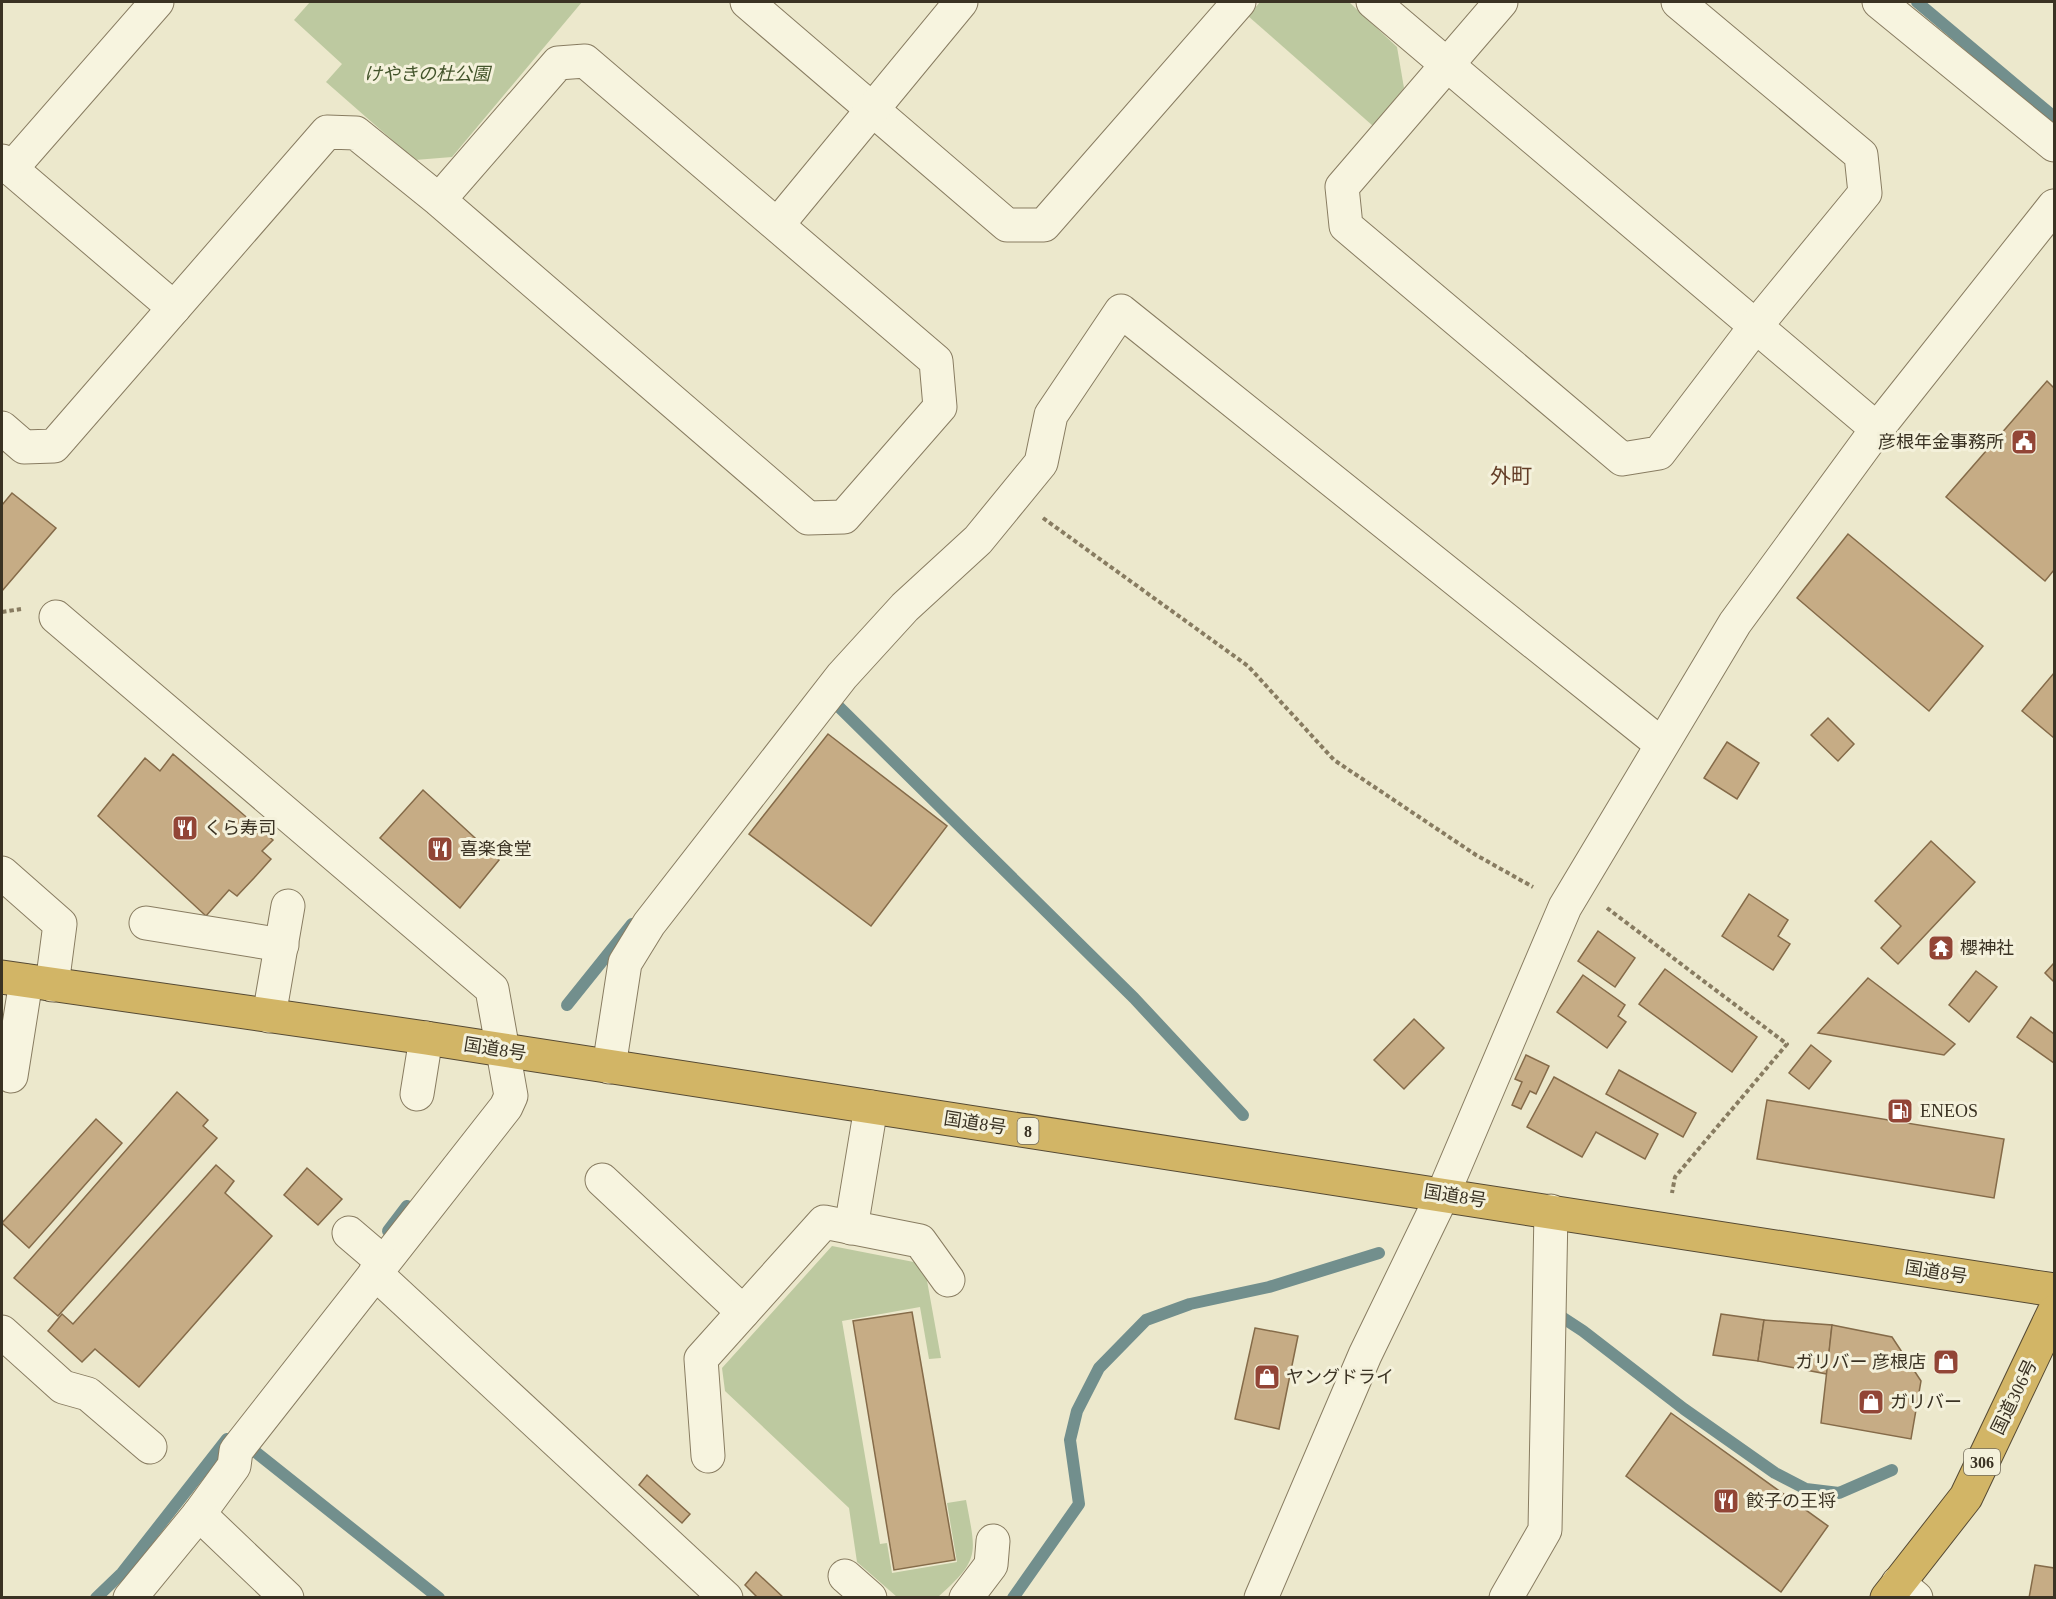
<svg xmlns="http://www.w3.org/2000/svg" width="2056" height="1599" font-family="'Times New Roman','Noto Sans JP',serif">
<rect width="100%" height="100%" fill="#ece8cc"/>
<g fill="#bdc9a0">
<polygon points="310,2 582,2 452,157 415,160 326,82 342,64 294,20"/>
<polygon points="1260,2 1349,2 1397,47 1404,88 1373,126 1248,16"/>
<path d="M832 1246 924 1264 941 1358 929 1359 920 1307 842 1321 880 1544 887 1543 892 1573 957 1562 947 1503 966 1500C976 1554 981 1559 938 1597H897L857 1562 849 1508 725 1391 722 1368Z"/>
</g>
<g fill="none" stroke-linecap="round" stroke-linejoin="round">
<g stroke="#728f8d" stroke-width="12">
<polyline points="1917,2 2054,117"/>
<polyline points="835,703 1134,998 1243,1115"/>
<polyline points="567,1005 632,924"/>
<polyline points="388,1231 407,1206"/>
<polyline points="1554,1312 1583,1331 1684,1409 1775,1473 1806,1489 1839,1493 1892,1470"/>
<polyline points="253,1450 439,1598"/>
<polyline points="96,1598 122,1573 227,1439"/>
<polyline points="1013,1598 1079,1504 1070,1440 1077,1411 1099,1368 1146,1320 1190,1304 1269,1287 1379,1253"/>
</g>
</g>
<g fill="#c6ac85" stroke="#856b49" stroke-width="1.5">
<polygon points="2047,381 2054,388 2054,570 2045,581 1946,497"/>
<polygon points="12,493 56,528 2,591 2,505"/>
<polygon points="1848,534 1983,646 1929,711 1797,598"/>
<polygon points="2054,673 2054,738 2022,711"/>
<polygon points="1828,718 1854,744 1838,761 1811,735"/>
<polygon points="828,734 947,826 871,926 749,834"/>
<polygon points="1727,742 1759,763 1737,799 1704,778"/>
<polygon points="173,754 273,840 262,851 271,859 254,878 237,896 229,890 206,916 98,816 145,758 160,771"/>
<polygon points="423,790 499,860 460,908 380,838"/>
<polygon points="1931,841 1975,882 1898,964 1881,948 1901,926 1875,901"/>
<polygon points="1749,894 1788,920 1778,936 1790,944 1773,970 1722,936"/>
<polygon points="1598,931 1635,958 1615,987 1578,961"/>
<polygon points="2054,963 2054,982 2045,973"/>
<polygon points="1665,969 1757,1037 1732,1072 1639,1004"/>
<polygon points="1976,971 1997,987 1969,1022 1949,1005"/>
<polygon points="1583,975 1625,1005 1618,1016 1626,1022 1607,1048 1557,1012"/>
<polygon points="1868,978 1955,1044 1944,1055 1818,1033"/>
<polygon points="2031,1017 2054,1034 2054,1063 2017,1037"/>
<polygon points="1414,1019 1444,1048 1404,1089 1374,1060"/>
<polygon points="1811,1045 1831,1061 1809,1089 1789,1073"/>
<polygon points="1526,1055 1549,1066 1536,1094 1530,1091 1521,1109 1512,1105 1522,1082 1515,1079"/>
<polygon points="1619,1070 1696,1113 1683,1137 1606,1094"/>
<polygon points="1554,1077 1658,1134 1645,1159 1596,1132 1582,1157 1527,1127"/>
<polygon points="177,1092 208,1120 203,1126 217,1138 58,1316 14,1278"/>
<polygon points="1767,1100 2004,1139 1994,1198 1757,1159"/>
<polygon points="96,1119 122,1143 29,1248 2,1223"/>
<polygon points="216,1165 234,1181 225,1193 272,1236 139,1387 95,1349 82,1362 48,1331 62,1314 73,1324"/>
<polygon points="307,1168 342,1199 318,1225 284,1195"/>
<polygon points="912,1312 955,1560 894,1570 853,1321"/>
<polygon points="1721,1314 1764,1320 1758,1361 1713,1355"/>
<polygon points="1764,1320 1832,1325 1827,1374 1758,1361"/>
<polygon points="1832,1325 1892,1337 1921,1381 1911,1439 1821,1423"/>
<polygon points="1255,1328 1298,1336 1279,1429 1235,1419"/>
<polygon points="1671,1413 1828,1526 1781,1592 1626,1476"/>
<polygon points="647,1475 690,1514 682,1523 639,1485"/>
<polygon points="2035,1565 2054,1568 2054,1598 2029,1598"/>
<polygon points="756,1572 784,1598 758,1598 745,1585"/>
</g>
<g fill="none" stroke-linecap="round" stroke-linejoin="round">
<g stroke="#887c61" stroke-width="35">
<g id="minor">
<polyline points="747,2 1007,225 1044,225 1239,2"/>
<polyline points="1373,2 1877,429"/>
<polyline points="1501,2 1342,187 1346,226 1622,459 1659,453 1755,327 1865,193 1861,155 1678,2"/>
<polyline points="1879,2 2054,145"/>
<polyline points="2,161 174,308"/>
<polyline points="11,169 157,2"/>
<polyline points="778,224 961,2"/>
<polyline points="2,428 24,447 54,446 327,132 356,133 439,200 808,518 844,517 940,407 936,361 585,61 558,63 439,200"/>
<polyline points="56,617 492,989 511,1096 506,1107 236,1451 234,1466 199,1514 130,1598"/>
<polyline points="2,873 60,924 52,985"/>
<polyline points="146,923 282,945"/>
<polyline points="269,1016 288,906"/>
<polyline points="609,1067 625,963 649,924 842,676 905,607 978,540 1041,463 1051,415 1121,311 1661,744"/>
<polyline points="11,1076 26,981"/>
<polyline points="417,1094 426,1038"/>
<polyline points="602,1180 743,1312"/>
<polyline points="851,1228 871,1107"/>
<polyline points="349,1233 383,1262"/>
<polyline points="375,1273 726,1598"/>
<polyline points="2,1332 63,1387 88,1394 150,1447"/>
<polyline points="708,1456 701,1359 824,1222 920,1241 948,1280"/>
<polyline points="199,1514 287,1598"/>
<polyline points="845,1576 870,1598"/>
<polyline points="1898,1583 1916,1598"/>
<polyline points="966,1598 991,1565 993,1541"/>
<polyline points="1261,1598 1365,1355 1443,1194 1565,907 1735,623 1877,429 2054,206"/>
<polyline points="1506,1598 1545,1530 1551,1211"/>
</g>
</g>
<g stroke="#564a34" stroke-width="35">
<g id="highway">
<polyline points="2,977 426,1038 2054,1290"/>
<polyline points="1887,1598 1966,1497 2054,1312"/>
</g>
</g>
<g stroke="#887c61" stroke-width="4" stroke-dasharray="4.5 3" stroke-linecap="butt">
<polyline points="1043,518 1248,666 1334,760 1476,855 1533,887"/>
<polyline points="2,612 21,609"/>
<polyline points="1607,908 1787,1044 1675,1177 1672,1193"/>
</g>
<use href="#minor" stroke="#f7f4df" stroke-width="33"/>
<use href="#highway" stroke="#d2b566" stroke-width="33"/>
</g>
<defs>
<g id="civic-square" transform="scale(1.35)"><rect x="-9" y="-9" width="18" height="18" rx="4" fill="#924536" stroke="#f4f1db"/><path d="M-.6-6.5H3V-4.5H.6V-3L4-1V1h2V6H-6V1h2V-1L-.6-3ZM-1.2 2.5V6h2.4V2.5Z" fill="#fff"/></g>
<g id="restaurant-square" transform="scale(1.35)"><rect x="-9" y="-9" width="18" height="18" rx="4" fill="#924536" stroke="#f4f1db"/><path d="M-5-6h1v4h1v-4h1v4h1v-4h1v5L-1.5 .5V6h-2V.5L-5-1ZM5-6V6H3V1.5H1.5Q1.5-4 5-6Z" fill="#fff"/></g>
<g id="temple-square" transform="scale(1.35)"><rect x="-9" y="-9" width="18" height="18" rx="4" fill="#924536" stroke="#f4f1db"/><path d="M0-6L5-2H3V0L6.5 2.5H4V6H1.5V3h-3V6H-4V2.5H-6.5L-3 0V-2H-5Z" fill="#fff"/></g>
<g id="fuel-square" transform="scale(1.35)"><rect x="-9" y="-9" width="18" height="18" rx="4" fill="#924536" stroke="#f4f1db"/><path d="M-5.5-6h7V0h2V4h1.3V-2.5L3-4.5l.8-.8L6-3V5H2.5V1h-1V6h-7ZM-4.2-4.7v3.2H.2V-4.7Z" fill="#fff"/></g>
<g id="shop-square" transform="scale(1.35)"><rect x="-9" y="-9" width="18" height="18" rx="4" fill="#924536" stroke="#f4f1db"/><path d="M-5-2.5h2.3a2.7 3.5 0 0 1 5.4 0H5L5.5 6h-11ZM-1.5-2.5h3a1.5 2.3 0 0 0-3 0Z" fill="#fff"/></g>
</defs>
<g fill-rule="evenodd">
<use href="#civic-square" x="2024" y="442"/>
<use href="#restaurant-square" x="185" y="828"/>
<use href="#restaurant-square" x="440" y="849"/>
<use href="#temple-square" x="1941" y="948"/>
<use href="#fuel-square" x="1900" y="1111"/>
<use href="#shop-square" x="1946" y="1362"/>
<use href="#shop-square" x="1267" y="1377"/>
<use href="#shop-square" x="1871" y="1402"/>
<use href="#restaurant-square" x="1726" y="1501"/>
</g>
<g text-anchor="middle" stroke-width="6" stroke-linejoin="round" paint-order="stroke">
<g fill="#f4f1db" stroke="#726b5a" stroke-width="1.5">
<rect x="1017.5" y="1118" width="21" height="26" rx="4.5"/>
<rect x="1964" y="1449" width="36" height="26" rx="4.5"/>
</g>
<g font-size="16" font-weight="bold" fill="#3a3223">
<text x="1028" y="1137">8</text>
<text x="1982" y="1468">306</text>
</g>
<g font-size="18" font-style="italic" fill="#43542b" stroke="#f4f1db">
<text x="427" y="80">けやきの杜公園</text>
</g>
<g font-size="18" fill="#3a3223" stroke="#f4f1db" text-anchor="start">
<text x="2004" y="448" text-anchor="end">彦根年金事務所</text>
<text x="204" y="834">くら寿司</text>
<text x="460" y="855">喜楽食堂</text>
<text x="1960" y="954">櫻神社</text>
<text x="1920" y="1117">ENEOS</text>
<text x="1926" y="1368" text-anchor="end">ガリバー 彦根店</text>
<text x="1286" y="1383">ヤングドライ</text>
<text x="1890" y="1408">ガリバー</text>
<text x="1746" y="1507">餃子の王将</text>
</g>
<g font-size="18" fill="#3a3223" stroke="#f4f1db">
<text transform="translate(495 1049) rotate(9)" y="6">国道8号</text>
<text transform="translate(975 1123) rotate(9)" y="6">国道8号</text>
<text transform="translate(1455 1196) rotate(9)" y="6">国道8号</text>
<text transform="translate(1936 1272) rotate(9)" y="6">国道8号</text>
<text transform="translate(2014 1397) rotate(-64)" y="6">国道306号</text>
</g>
<g font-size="21" fill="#633d26" stroke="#f4f1db">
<text x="1511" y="483">外町</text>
</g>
</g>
<rect width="2056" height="1599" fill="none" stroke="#3a3223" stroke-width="6"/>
</svg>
